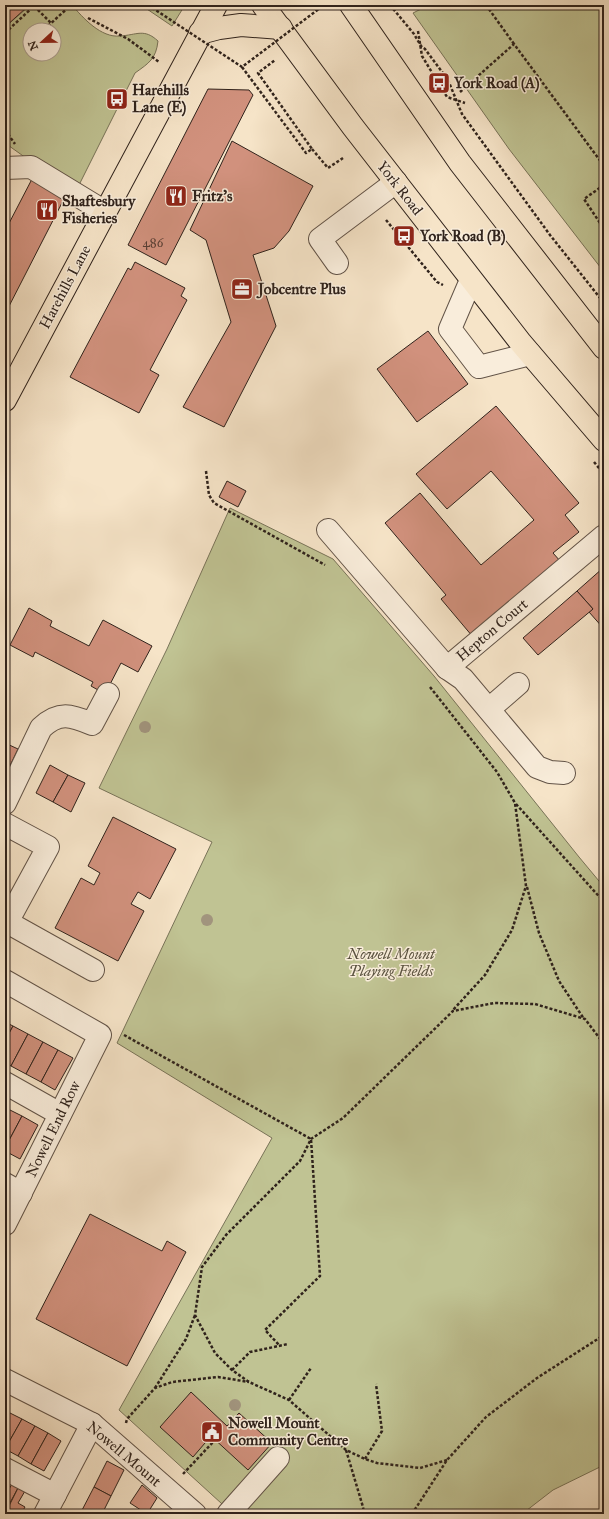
<svg xmlns="http://www.w3.org/2000/svg" width="609" height="1519" font-family="'IM FELL Great Primer',serif">
<rect width="100%" height="100%" fill="#f6e4c8"/>
<filter id="stains"><feTurbulence type="fractalNoise" baseFrequency=".005" numOctaves="4"/><feColorMatrix values="0 0 0 0 .2 0 0 0 0 .09 0 0 0 0 .02 0 0 0 .5 -.17"/></filter>
<radialGradient id="worn" r=".72"><stop offset=".6" stop-color="#630" stop-opacity="0"/><stop offset="1" stop-color="#630" stop-opacity=".3"/></radialGradient>
<g fill="#c0c393" stroke="#787358" fill-rule="evenodd">
<path d="M27 5H72C83 18 101 38 120 36 137 35 144 28 158 41 156 59 149 63 135 73L77 189 33 163 5 143V27L26 9 25 7ZM30 30H54V54H30Z"/>
<polygon points="141,5 185,5 172,26"/>
<polygon points="429,5 604,5 604,272 509,149 413,13"/>
<polygon points="230,508 333,559 434,676 579,857 604,887 604,1465 553,1490 522,1514 233,1514 119,1410 272,1138 117,1043 212,842 99,788 167,649"/>
</g>
<g fill="#d1917d" stroke="#30231c">
<polygon points="5,5 27,5 25,7 26,8 5,27"/>
<polygon points="208,89 249,90 253,95 166,265 128,245"/>
<polygon points="232,141 313,186 289,231 274,248 253,255 276,326 224,427 183,407 231,322 206,240 190,230"/>
<polygon points="32,179 65,197 5,314 5,231"/>
<polygon points="135,262 185,288 181,296 187,300 150,370 159,375 139,413 70,377 128,268 131,270"/>
<polygon points="428,331 468,384 417,422 377,369"/>
<polygon points="496,406 579,503 565,515 579,532 553,553 561,562 473,637 441,599 446,595 385,523 420,493 481,565 534,520 491,471 447,509 416,474"/>
<polygon points="227,481 246,491 238,507 219,497"/>
<polygon points="603,568 604,569 604,629 589,612 593,609 577,591"/>
<polygon points="577,591 593,609 538,655 523,638"/>
<polygon points="29,608 52,621 50,626 89,646 103,620 152,646 138,672 121,663 105,694 91,686 93,682 35,652 33,657 10,645"/>
<polygon points="5,743 18,749 5,776"/>
<polygon points="50,765 68,775 53,802 36,793"/>
<polygon points="68,775 85,783 71,812 53,802"/>
<polygon points="113,817 176,849 150,899 138,892 131,904 144,911 118,961 55,928 81,878 94,885 100,873 88,866"/>
<polygon points="5,1022 13,1026 5,1041"/>
<polygon points="13,1026 28,1034 11,1066 5,1063 5,1041"/>
<polygon points="28,1034 43,1042 26,1074 11,1066"/>
<polygon points="43,1042 58,1050 41,1082 26,1074"/>
<polygon points="58,1050 73,1058 55,1090 41,1082"/>
<polygon points="6,1108 22,1116 5,1148 5,1111"/>
<polygon points="22,1116 38,1125 20,1159 5,1151 5,1148"/>
<polygon points="90,1214 162,1251 167,1241 186,1252 127,1366 36,1319"/>
<polygon points="191,1392 227,1426 239,1413 272,1443 248,1470 211,1436 193,1457 160,1427"/>
<polygon points="8,1412 22,1419 5,1449 5,1418"/>
<polygon points="22,1419 35,1426 18,1456 5,1449"/>
<polygon points="35,1426 48,1433 31,1464 18,1456"/>
<polygon points="48,1433 61,1441 44,1471 31,1464"/>
<polygon points="107,1461 124,1470 111,1496 94,1487"/>
<polygon points="12,1484 18,1488 5,1512 5,1496"/>
<polygon points="142,1485 157,1498 147,1514 130,1503"/>
<polygon points="94,1487 111,1496 102,1514 80,1514"/>
<polygon points="18,1488 25,1491 18,1503 25,1507 21,1514 5,1514"/>
</g>
<g fill="none" stroke-linecap="round" stroke-linejoin="round">
<g stroke="#625347" stroke-width="24">
<g id="minor">
<polyline points="5,168 31,167 105,212"/>
<polyline points="337,263 320,239 396,182"/>
<polyline points="471,280 450,329 479,367 530,354"/>
<polyline points="328,530 447,668 604,536"/>
<polyline points="447,668 463,679 537,767 550,772 564,773"/>
<polyline points="489,709 518,684"/>
<path d="M5 803 41 728C59 711 71 715 92 724L108 694"/>
<polyline points="5,824 48,847 5,926"/>
<polyline points="7,922 93,970"/>
<polyline points="5,981 100,1035 5,1224"/>
<polyline points="5,1083 60,1114"/>
<polyline points="5,1184 21,1193"/>
<polyline points="5,1380 92,1424 195,1514"/>
<polyline points="5,1469 55,1495"/>
<polyline points="45,1514 92,1424"/>
<polyline points="228,1514 278,1458"/>
</g>
</g>
<g stroke="#30231c" stroke-width="24">
<polyline id="major" points="5,400 216,5"/>
</g>
<g stroke="#30231c" stroke-width="24">
<g id="highway">
<polyline points="263,5 353,127 521,343 604,440"/>
<polyline points="351,5 460,163 604,348"/>
<polyline points="200,33 219,28 241,25 281,28"/>
</g>
</g>
<g stroke="#30231c" stroke-width="2.5" stroke-dasharray="3 2" stroke-linecap="butt">
<polyline points="390,5 414,34 421,46 425,49 448,80 462,114 550,235 604,303"/>
<polyline points="486,5 514,44"/>
<polyline points="88,18 128,39 159,62"/>
<polyline points="53,30 49,25 71,5"/>
<polyline points="418,31 422,56 447,97 465,103"/>
<polyline points="5,33 34,6 51,23"/>
<polyline points="242,67 306,153 312,149 258,73 275,60"/>
<polyline points="460,92 514,44 604,166"/>
<polyline points="5,130 15,144"/>
<polyline points="312,149 328,168 343,158"/>
<polyline points="604,185 584,199 604,229"/>
<polyline points="386,220 437,282 443,285"/>
<polyline points="594,462 604,474"/>
<polyline points="206,471 209,495 214,503 325,565"/>
<polyline points="430,687 497,772 515,803 526,886 512,930 485,975 453,1010"/>
<polyline points="516,804 604,902"/>
<polyline points="527,887 539,933 559,981 584,1019"/>
<polyline points="124,1035 311,1139 320,1276 265,1330 280,1346"/>
<polyline points="232,1370 250,1352 288,1344"/>
<polyline points="155,1388 186,1339 195,1315"/>
<polyline points="289,1400 311,1368"/>
<polyline points="126,1423 127,1419 155,1388 172,1382 218,1377 249,1382"/>
<polyline points="346,1450 363,1507 364,1514"/>
<polyline points="365,1459 382,1431 376,1384"/>
<polyline points="447,1460 420,1468 377,1463 365,1459 346,1450 289,1400 249,1382 232,1370 215,1353 195,1315 202,1267 226,1235 300,1161 311,1139 343,1118 453,1011 494,1003 535,1004 585,1019 604,1044"/>
<polyline points="183,1474 215,1440"/>
<polyline points="412,1514 447,1460 486,1417 537,1378 604,1335"/>
</g>
<use href="#minor" stroke="#f9eddb" stroke-width="22"/>
<use href="#major" stroke="#f6e4c8" stroke-width="22"/>
<use href="#highway" stroke="#f6e4c8" stroke-width="22"/>
<polyline stroke="#30231c" stroke-width="2.5" stroke-dasharray="3 2" stroke-linecap="butt" points="148,5 242,67 324,5"/>
</g>
<g fill="#a1947d">
<circle cx="145" cy="727" r="6"/>
<circle cx="207" cy="920" r="6"/>
<circle cx="235" cy="1405" r="6"/>
</g>
<defs>
<g id="bus-square" transform="scale(1.15)"><rect x="-9" y="-9" width="18" height="18" rx="4" fill="#8f2418" stroke="#f9eddb"/><path d="M-5-6H5V4H4V6H2V4H-2V6H-4V4H-5ZM-3.5-4V0h7V-4ZM-3.5 1.2v1.5H-2V1.2ZM2 1.2v1.5H3.5V1.2Z" fill="#fff"/></g>
<g id="restaurant-square" transform="scale(1.15)"><rect x="-9" y="-9" width="18" height="18" rx="4" fill="#8f2418" stroke="#f9eddb"/><path d="M-5-6h1v4h1v-4h1v4h1v-4h1v5L-1.5 .5V6h-2V.5L-5-1ZM5-6V6H3V1.5H1.5Q1.5-4 5-6Z" fill="#fff"/></g>
<g id="office-square" transform="scale(1.15)"><rect x="-9" y="-9" width="18" height="18" rx="4" fill="#8f2418" stroke="#f9eddb"/><path d="M-6-3h4V-5.5h4V-3h4V5H-6ZM-1-4.5V-3h2v-1.5ZM-6 0V1H6V0Z" fill="#fff"/></g>
<g id="civic-square" transform="scale(1.15)"><rect x="-9" y="-9" width="18" height="18" rx="4" fill="#8f2418" stroke="#f9eddb"/><path d="M-.6-6.5H3V-4.5H.6V-3L4-1V1h2V6H-6V1h2V-1L-.6-3ZM-1.2 2.5V6h2.4V2.5Z" fill="#fff"/></g>
</defs>
<g fill-rule="evenodd">
<use href="#bus-square" x="439" y="83"/>
<use href="#bus-square" x="117" y="99"/>
<use href="#restaurant-square" x="176" y="196"/>
<use href="#restaurant-square" x="47" y="210"/>
<use href="#bus-square" x="404" y="236"/>
<use href="#office-square" x="242" y="289"/>
<use href="#civic-square" x="212" y="1432"/>
</g>
<g text-anchor="middle" stroke-width="3" stroke-linejoin="round" paint-order="stroke">
<g font-size="13" fill="#583e34">
<text x="153" y="247">486</text>
</g>
<g font-size="15" font-weight="bold" fill="#30231c" stroke="#f9eddb" text-anchor="start">
<text x="454" y="88">York Road (A)</text>
<text x="132" y="95">Harehills<tspan x="132" dy="17">Lane (E)</tspan></text>
<text x="192" y="201">Fritz's</text>
<text x="62" y="206">Shaftesbury<tspan x="62" dy="17">Fisheries</tspan></text>
<text x="420" y="241">York Road (B)</text>
<text x="258" y="294">Jobcentre Plus</text>
<text x="228" y="1428">Nowell Mount<tspan x="228" dy="17">Community Centre</tspan></text>
</g>
<g font-size="15" fill="#30231c" stroke="#f9eddb">
<text transform="translate(400 188) rotate(52)" y="5">York Road</text>
<text transform="translate(65 287) rotate(-62)" y="5">Harehills Lane</text>
<text transform="translate(492 630) rotate(-40)" y="5">Hepton Court</text>
<text transform="translate(53 1129) rotate(-64)" y="5">Nowell End Row</text>
<text transform="translate(124 1454) rotate(40)" y="5">Nowell Mount</text>
</g>
<g font-size="15" font-style="italic" fill="#5b5340" stroke="#f9eddb">
<text x="391" y="959">Nowell Mount<tspan x="391" dy="17">Playing Fields</tspan></text>
</g>
</g>
<rect width="609" height="1519" fill="none" stroke="#f6e4c8" stroke-width="20"/>
<rect x="6" y="6" width="597" height="1507" fill="none" stroke="#30231c" stroke-width="2"/>
<rect x="10" y="10" width="589" height="1499" fill="none" stroke="#30231c"/>
<g transform="translate(42 42) rotate(248)"><circle r="19" fill="#f9eddb" stroke="#a99c8f"/>
<path d="M0-3L7 15L0 10L-7 15Z" fill="#8f2418"/>
<text y="-6" font-size="11" font-weight="bold" text-anchor="middle" fill="#30231c">N</text>
</g>
<rect width="100%" height="100%" filter="url(#stains)"/>
<rect width="100%" height="100%" fill="url(#worn)"/>
</svg>
